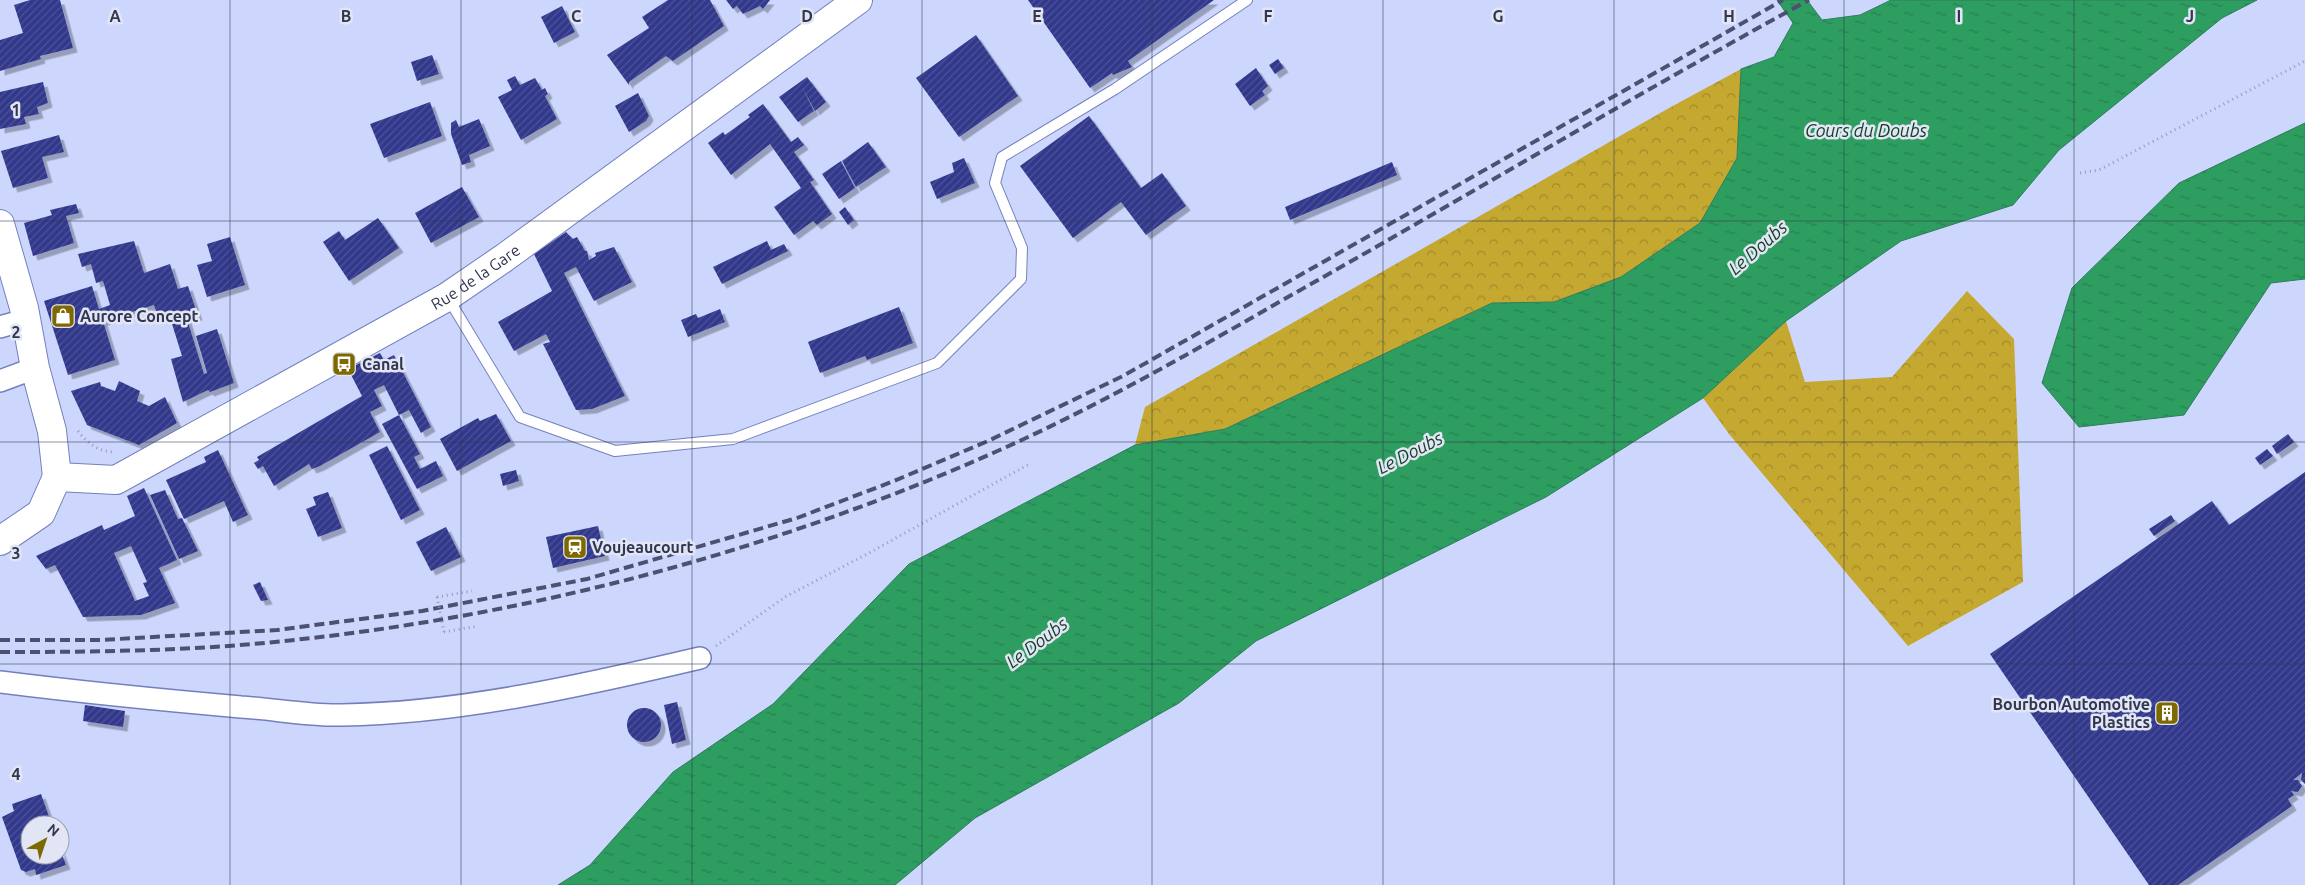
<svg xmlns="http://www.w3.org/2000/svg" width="2305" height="885" font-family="Ubuntu,sans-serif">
<defs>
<pattern id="forest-crowns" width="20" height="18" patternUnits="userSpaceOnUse" patternTransform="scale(1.25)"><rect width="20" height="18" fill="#c5a830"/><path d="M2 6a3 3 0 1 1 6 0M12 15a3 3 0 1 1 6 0" fill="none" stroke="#a18a2b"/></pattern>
<pattern id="water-ripples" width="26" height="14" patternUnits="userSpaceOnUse" patternTransform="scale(1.25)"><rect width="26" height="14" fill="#2d9d60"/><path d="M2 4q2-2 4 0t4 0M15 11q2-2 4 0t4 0" fill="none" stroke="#278152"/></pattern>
<pattern id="building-hatch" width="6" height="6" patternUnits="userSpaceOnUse" patternTransform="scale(1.25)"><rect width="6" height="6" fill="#31388b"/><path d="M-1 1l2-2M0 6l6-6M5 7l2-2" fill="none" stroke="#4e5498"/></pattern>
<filter id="shadow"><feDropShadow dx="4.5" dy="4.5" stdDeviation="0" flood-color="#0004"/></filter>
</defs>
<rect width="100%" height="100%" fill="#cdd7fe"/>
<g fill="url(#forest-crowns)">
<polygon points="1741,69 1737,158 1700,223 1621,277 1554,302 1492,303 1225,429 1135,445 1145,407 1669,108"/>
<polygon points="1967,291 2014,339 2023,582 1908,646 1729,434 1703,398 1786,321 1805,382 1892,377"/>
</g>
<g fill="url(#water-ripples)" stroke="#2e7e5c">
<polygon points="1777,0 1807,0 1822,20 1860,15 1891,0 2257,0 2222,18 2059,150 2013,205 1901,241 1786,321 1703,398 1546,497 1256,641 1179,703 975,818 895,885 558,885 590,865 673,772 773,704 909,564 1135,445 1225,429 1492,303 1554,302 1621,277 1700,223 1737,158 1741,69 1774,57 1793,23"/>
<polygon points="2305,123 2305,279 2271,283 2184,415 2079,427 2042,383 2072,288 2179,183"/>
</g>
<g fill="url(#building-hatch)" fill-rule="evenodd" filter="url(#shadow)">
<polygon points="30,0 60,0 73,48 40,56 41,59 0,71 0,40 23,33 14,5"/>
<polygon points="668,0 710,0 724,26 673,61 666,56 629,82 629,85 607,55 649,28 642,17"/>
<polygon points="726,0 770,0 763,9 760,6 743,14 737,6 733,9"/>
<polygon points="1028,0 1214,0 1128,61 1132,67 1113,75 1112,73 1090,88"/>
<polygon points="562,6 575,32 554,43 541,17"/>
<polygon points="976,35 1018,96 959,137 916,78"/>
<polygon points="432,55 439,74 417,81 411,62"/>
<polygon points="1278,59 1284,68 1275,74 1269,65"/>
<polygon points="1256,68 1268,86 1262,91 1265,95 1250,106 1235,84"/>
<polygon points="515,76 520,85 535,78 542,90 545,88 548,94 545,96 557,119 521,140 498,97 512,90 507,80"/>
<polygon points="807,77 826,102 815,111 802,87 814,111 798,122 779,97"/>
<polygon points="43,82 48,103 37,107 39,114 24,117 26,124 0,129 0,92"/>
<polygon points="638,93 649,116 646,121 629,132 615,106"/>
<polygon points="430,102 442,136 384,158 370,124"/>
<polygon points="763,104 791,142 798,137 804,145 794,152 814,180 810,182 832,214 817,225 813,221 794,235 774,207 801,188 770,144 731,175 708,143 723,132 725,135 750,117 748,115"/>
<polygon points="1089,116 1141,188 1162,173 1186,206 1146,235 1121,202 1073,238 1020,166"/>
<polygon points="479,119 490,146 469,155 471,162 462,165 451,134 451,123 456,120 459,127"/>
<polygon points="59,135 64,152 42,157 48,178 13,188 1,151"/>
<polygon points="868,142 886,167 856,187 842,161"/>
<polygon points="964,158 975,183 937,199 930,182 954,172 952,163"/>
<polygon points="841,161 855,188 839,199 822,174"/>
<polygon points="1392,162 1397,175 1290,220 1285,207"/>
<polygon points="462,187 479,217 431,243 415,213"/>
<polygon points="76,204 79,213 66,216 74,243 33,256 24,223 52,215 50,210"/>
<polygon points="845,207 854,220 848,225 839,212"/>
<polygon points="378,218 399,248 349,281 323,242 339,231 345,240"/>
<polygon points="566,232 573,239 577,237 585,251 587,251 589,260 596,256 595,253 614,247 632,282 594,301 576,267 564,273 625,396 592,409 576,410 543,344 550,342 546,334 514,351 498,322 552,291 534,254"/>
<polygon points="230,237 245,285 207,297 197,265 212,261 207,244"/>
<polygon points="134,241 144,273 170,264 178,289 188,286 198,316 187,319 204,374 207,373 196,336 217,329 234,383 210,392 208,390 183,402 171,359 182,356 168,311 157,314 154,305 103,321 115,360 68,375 44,301 92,286 99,309 110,305 103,281 96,283 91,264 82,267 78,254"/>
<polygon points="767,241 771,250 784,244 788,251 722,284 713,267"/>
<polygon points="899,307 913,343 867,360 865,356 820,373 808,342"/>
<polygon points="720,309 725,322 688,337 681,320 696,314 698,318"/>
<polygon points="380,353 384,360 394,355 431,427 421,433 409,410 399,415 384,385 374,390 382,406 370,412 380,432 320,466 312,469 309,464 274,486 263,466 258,469 254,463 259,460 257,457 362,396 348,369"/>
<polygon points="119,381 140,391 137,401 149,406 165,397 177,423 139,445 87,425 71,391 100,382 101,386 115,391"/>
<polygon points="496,414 511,441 457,471 440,439 478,418 480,421"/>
<polygon points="399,415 420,454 414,457 420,469 436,461 443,476 417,489 382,424"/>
<polygon points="2288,434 2294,442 2277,454 2272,446"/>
<polygon points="387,446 420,510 401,520 369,455"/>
<polygon points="2267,449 2273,456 2260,465 2255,458"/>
<polygon points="218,450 248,515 233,522 224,501 184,519 166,480 206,462 204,457"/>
<polygon points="516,470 519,481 503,486 500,474"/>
<polygon points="2305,472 2305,784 2301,780 2302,773 2293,780 2298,780 2302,786 2298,792 2291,791 2294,795 2288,799 2292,806 2178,885 2149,885 1990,654 2212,501 2229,525"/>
<path d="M144 488 177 560 159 568 175 603 141 615 83 617 55 565 46 569 36 556 102 525 104 530 135 516 127 496ZM131 546 147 582 143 583 149 596 135 601 114 553Z"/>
<polygon points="165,490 178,519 182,518 198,551 179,559 150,495"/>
<polygon points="328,492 342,528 318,537 306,509 316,505 313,497"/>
<polygon points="2171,515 2175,521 2154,536 2149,529"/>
<polygon points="598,526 605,556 553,568 546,537"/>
<polygon points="446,527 461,557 431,571 416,542"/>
<polygon points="260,582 268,600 261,601 253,585"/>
<polygon points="677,702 686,740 672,744 664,705"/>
<polygon points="85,705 125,711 123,727 83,721"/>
<circle cx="644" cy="725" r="17"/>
<polygon points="41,794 52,825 30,825 30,855 60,855 60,849 66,865 36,875 35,869 26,872 21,870 2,817 14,811 12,804"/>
</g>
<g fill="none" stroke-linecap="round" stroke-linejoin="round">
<g stroke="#7380bc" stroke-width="12">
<polyline id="lane" points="448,298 520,417 615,451 733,439 937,363 1021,279 1022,248 995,183 1002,157 1115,89 1247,0"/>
</g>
<g stroke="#7380bc" stroke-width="24">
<g id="street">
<polyline points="0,327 25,320"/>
<polyline points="0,381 35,368"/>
<path d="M0 682C80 692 160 700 241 707 274 709 309 716 342 715 461 713 585 685 700 658"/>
</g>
</g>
<g stroke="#7380bc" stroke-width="30">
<g id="secondary">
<polyline points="0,224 24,308 35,368 52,431 57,477"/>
<path id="s1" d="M57 477 116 480 447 297 504 258 858 0"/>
<polyline points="0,541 41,513 57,477"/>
</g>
</g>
<g stroke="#939cbe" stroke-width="3" stroke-dasharray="1 4" stroke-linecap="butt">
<polyline points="2080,173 2099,170 2305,61"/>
<path d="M78 431C87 443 99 452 114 452"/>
<polyline points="437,597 472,591"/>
<polyline points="444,632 478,626"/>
<polyline points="716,646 785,597 869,553 1031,463"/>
</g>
<use href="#lane" stroke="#fff" stroke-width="10"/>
<use href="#street" stroke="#fff" stroke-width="21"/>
<use href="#secondary" stroke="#fff" stroke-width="28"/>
<g stroke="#4b516e" stroke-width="4" stroke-dasharray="10 5" stroke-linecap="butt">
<polyline points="0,640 100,640 277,630 422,611 587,579 797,518 894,481 988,441 1123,376 1783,0"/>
<path d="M0 652C95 652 190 651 284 641 529 616 769 552 993 453 1095 408 1192 352 1288 297 1462 199 1633 96 1809 0"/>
</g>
<polyline stroke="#939cbe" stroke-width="3" stroke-dasharray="1 4" stroke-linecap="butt" points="437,597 444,632"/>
</g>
<path fill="none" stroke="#313651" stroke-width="1" stroke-opacity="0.55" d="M230 0V885M461 0V885M692 0V885M922 0V885M1152 0V885M1383 0V885M1614 0V885M1844 0V885M2074 0V885M0 221H2305M0 442H2305M0 664H2305"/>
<defs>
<g id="shop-square" transform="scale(1.25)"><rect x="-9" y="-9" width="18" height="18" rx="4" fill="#7e6800" stroke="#e2e5f3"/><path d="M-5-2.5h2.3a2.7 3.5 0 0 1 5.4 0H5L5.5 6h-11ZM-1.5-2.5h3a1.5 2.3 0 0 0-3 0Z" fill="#fff"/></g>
<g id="bus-square" transform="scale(1.25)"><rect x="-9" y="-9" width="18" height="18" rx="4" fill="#7e6800" stroke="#e2e5f3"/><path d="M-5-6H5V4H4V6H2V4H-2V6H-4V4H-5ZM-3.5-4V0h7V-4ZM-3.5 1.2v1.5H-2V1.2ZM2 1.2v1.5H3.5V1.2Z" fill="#fff"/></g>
<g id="station-square" transform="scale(1.25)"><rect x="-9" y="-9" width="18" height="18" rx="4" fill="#7e6800" stroke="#e2e5f3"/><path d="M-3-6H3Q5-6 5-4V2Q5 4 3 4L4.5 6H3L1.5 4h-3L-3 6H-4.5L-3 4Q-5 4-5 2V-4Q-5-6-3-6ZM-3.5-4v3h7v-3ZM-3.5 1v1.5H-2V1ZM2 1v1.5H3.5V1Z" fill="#fff"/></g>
<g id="building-square" transform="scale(1.25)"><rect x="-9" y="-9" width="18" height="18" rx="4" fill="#7e6800" stroke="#e2e5f3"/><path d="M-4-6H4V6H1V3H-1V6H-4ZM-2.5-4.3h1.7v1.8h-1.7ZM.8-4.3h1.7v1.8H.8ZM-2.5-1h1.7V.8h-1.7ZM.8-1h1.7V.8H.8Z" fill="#fff"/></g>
</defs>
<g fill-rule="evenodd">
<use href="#shop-square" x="63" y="316"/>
<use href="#bus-square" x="344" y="364"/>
<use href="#station-square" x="575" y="547"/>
<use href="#building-square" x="2167" y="713"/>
</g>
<g text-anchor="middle" stroke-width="5" stroke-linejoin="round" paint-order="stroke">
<g font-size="16" fill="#313651" stroke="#e2e5f3">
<text dy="6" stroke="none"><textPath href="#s1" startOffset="472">Rue de la Gare</textPath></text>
</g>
<g font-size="16" font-weight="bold" fill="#313651" stroke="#e2e5f3" text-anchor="start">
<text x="80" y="322">Aurore Concept</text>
<text x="362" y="370">Canal</text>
<text x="592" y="553">Voujeaucourt</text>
<text x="2150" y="710" text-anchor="end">Bourbon Automotive<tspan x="2150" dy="18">Plastics</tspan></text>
</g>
<g font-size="18" font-style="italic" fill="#113d24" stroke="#e2e5f3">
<text x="1866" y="137">Cours du Doubs</text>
<text transform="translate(1758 248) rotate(-41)" y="6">Le Doubs</text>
<text transform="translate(1410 453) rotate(-27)" y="6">Le Doubs</text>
<text transform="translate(1037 643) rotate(-37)" y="6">Le Doubs</text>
</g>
</g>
<g font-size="16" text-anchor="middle" font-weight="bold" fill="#313651" stroke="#e2e5f3" stroke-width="5" stroke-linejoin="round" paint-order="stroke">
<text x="115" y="22">A</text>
<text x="346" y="22">B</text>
<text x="576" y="22">C</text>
<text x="807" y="22">D</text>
<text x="1037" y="22">E</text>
<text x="1268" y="22">F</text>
<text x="1498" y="22">G</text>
<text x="1729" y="22">H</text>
<text x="1959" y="22">I</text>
<text x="2190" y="22">J</text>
<text x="16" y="116">1</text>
<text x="16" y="338">2</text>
<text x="16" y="559">3</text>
<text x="16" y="780">4</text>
</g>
<g transform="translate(45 840) rotate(40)"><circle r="24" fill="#e2e5f3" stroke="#9b9fb2"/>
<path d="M0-4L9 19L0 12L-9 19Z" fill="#7e6800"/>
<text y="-8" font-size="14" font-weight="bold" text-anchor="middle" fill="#313651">N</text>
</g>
</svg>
